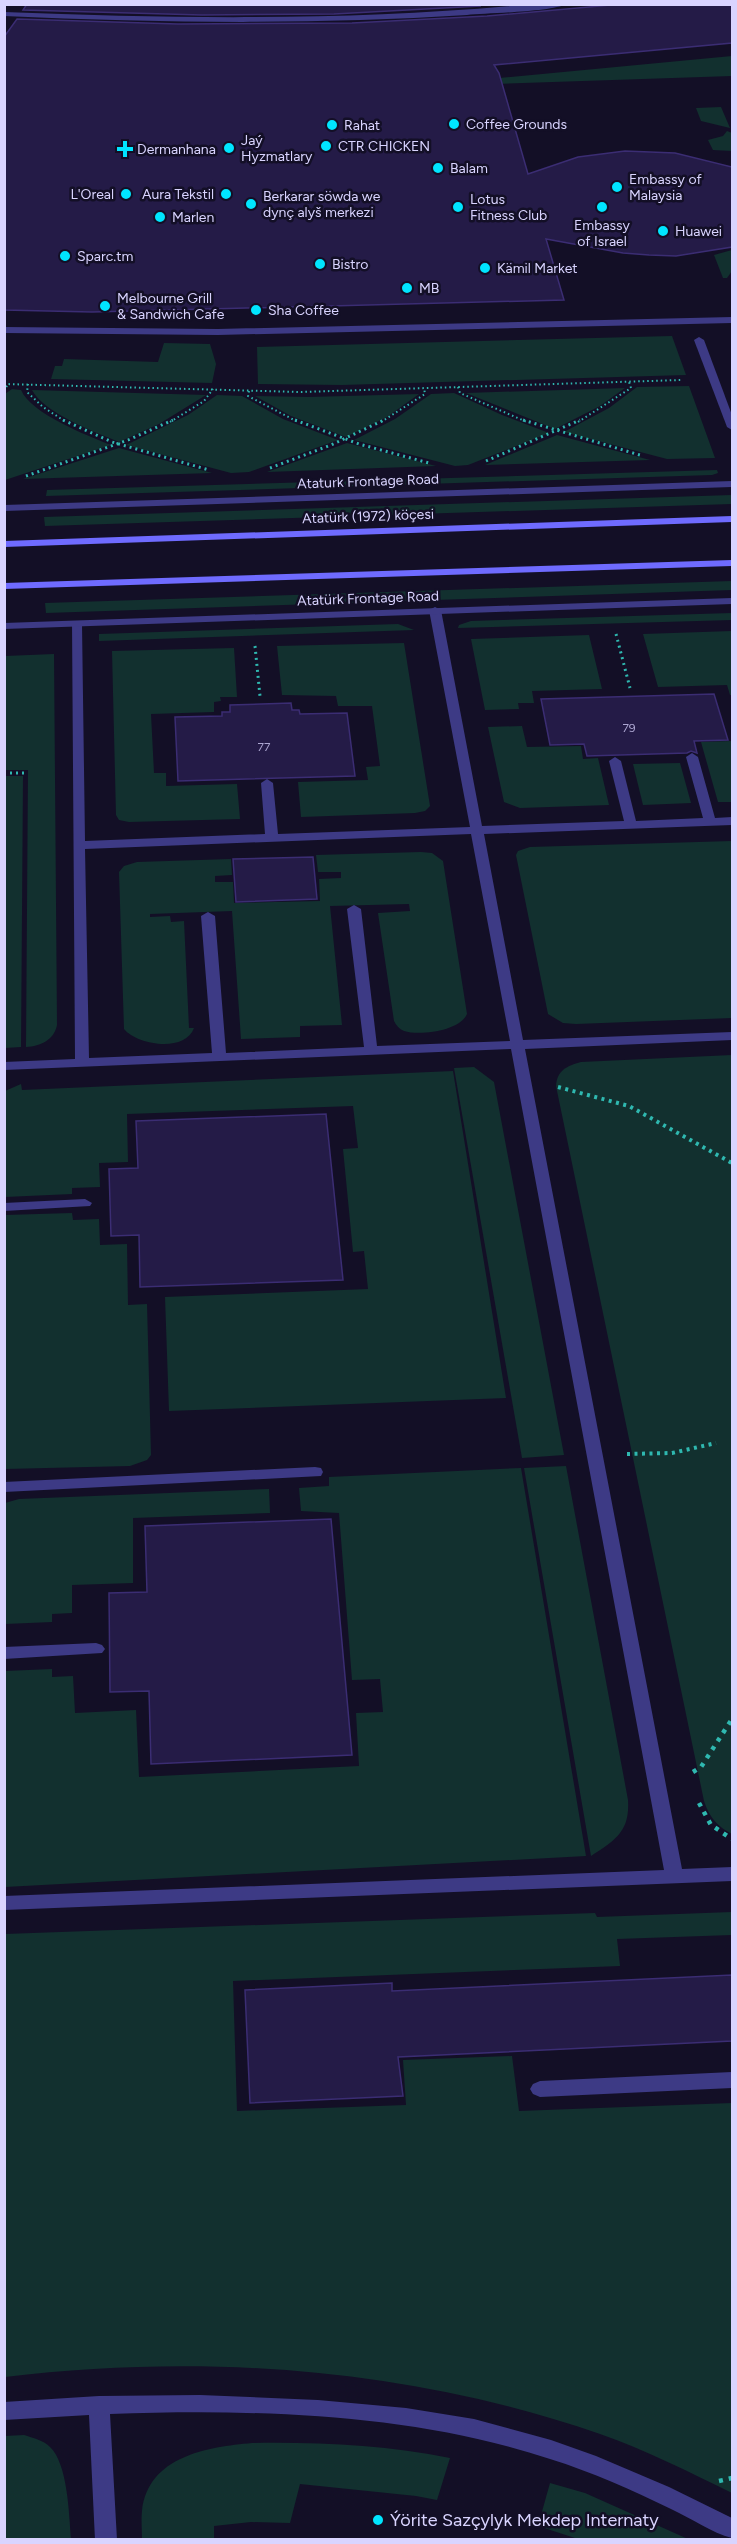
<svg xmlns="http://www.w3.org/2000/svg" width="737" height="2544" font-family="Figtree,sans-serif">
<rect width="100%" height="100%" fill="#130f26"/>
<g fill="#12302f">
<polygon points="732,56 732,76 465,85 499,78"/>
<polygon points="721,107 730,128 701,121 696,108"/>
<polygon points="727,131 732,133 732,151 713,150 708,140 723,136"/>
<polygon points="732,250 732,271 727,278 723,278 714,255"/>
<polygon points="672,336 686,375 342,385 258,384 257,347"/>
<polygon points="164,343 210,344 216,364 212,383 51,379 55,366 62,366 64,359 158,362"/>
<polygon points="689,386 715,458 667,459 564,432 609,408 637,387"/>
<polygon points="625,388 600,406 555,429 466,393"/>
<path d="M12 389 21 390C30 413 88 436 111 445L5 480V394Z"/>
<path d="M32 390 206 395 159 424 119 442C95 432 44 413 32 390Z"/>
<polygon points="454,393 502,415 549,433 468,465 455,466 354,440 395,419 431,394"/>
<polygon points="419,394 387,417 346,437 291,416 255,396 309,397"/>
<polygon points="217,395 242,396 283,419 338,440 249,472 231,473 126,445 188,415"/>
<polygon points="557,435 650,460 485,465"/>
<polygon points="347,443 436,466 267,472"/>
<polygon points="119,448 212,473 23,479"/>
<polygon points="717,470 718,473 712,475 46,496 47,490"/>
<polygon points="732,495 732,504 45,526 44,517"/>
<polygon points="732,581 732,590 46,613 45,603"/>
<polygon points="732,613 732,620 458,628 459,625 471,621"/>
<polygon points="398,624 414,630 99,641 99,634"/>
<polygon points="732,631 732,695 730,695 727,685 658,687 643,634"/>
<polygon points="589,635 602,689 532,691 534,703 518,703 519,709 485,710 471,639"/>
<polygon points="404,643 430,806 425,811 415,813 301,817 298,782 368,780 366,767 380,766 372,706 338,706 336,696 282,695 277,646"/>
<polygon points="234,648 237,697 220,697 221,701 214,702 214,712 151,714 154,773 166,773 166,786 237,784 240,819 129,822 119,820 116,815 112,651"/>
<path d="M54 654 57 1025C54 1040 41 1046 26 1047L28 770H5V656Z"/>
<polygon points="522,726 527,747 581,746 583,759 598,758 609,805 520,808 504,802 488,727"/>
<polygon points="732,741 732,802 718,802 701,742"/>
<polygon points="680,763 691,803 643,805 633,764"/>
<polygon points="5,776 23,776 21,1047 5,1048"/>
<polygon points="732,841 732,1018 576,1024 563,1023 548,1014 516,855 518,851 530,847"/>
<path d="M421 852 432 853 443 861 467 1014C460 1031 420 1036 404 1031 399 1029 396 1025 394 1021L378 913 410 911 409 904 330 906 342 1025 300 1026V1037L241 1039 232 911 150 914V917L170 916 171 922 184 921 189 1028H194C185 1053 137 1045 124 1029L119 872 124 866 137 862 231 859 232 875 215 876V882H233L234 903 320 901 319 879 341 878V872H318L316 855Z"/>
<path d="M732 1055V1834C718 1827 709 1817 704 1801L556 1086C557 1070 567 1066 581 1062Z"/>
<polygon points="474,1067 494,1082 564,1455 522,1458 454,1068"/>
<polygon points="453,1071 506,1398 169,1411 165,1297 368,1289 364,1251 353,1252 343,1149 358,1148 353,1106 127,1114 128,1162 99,1163 100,1187 72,1188 72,1194 5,1197 5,1091 21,1084 22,1090"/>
<polygon points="72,1213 73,1220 99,1219 100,1245 127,1244 128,1305 147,1304 151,1455 147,1460 130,1466 5,1469 5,1215"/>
<path d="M566 1466 628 1800C630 1832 615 1840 591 1856L524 1468Z"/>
<polygon points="521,1468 586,1856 5,1887 5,1671 52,1669 52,1677 73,1676 75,1713 136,1710 139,1777 359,1766 356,1713 383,1712 380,1679 352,1680 339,1513 301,1511 299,1488 329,1486 329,1477"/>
<polygon points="269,1489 270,1513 133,1518 133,1583 72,1585 72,1613 52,1614 52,1622 5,1624 5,1503 19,1499"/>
<path d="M732 1912V1935L617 1939 620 1966 233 1981 237 2111 406 2105 403 2060 512 2056 519 2111 732 2103V2493C689 2472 646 2450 600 2434 409 2368 205 2353 5 2377V1934L595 1913 597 1917Z"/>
<path d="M24 2435C33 2438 43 2440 50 2447 68 2464 69 2515 71 2539H5V2436Z"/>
<path d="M252 2443C317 2442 386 2445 450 2458L437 2500 416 2496 300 2484 290 2523 251 2522 214 2526V2539H142C142 2530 141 2520 142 2511 148 2456 208 2447 252 2443Z"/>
<polygon points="550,2483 585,2493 688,2539 578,2539 538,2526"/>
</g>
<g fill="#241b47" stroke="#3b2d73" stroke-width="1.5">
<polygon points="27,4 479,4 480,6 334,14 202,15 23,10"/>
<polygon points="622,4 732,4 732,43 494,65 499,73 528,174 578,157 625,151 675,153 732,167 732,247 676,256 649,255 623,253 546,239 564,300 92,312 4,310 4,37 17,19 178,24 352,23 487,16"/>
<polygon points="714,694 728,740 694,741 697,753 691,751 687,753 587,756 584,744 550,745 541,699"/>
<polygon points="291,703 292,710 299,710 300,714 347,713 355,776 178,781 175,717 222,716 222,712 230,712 230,705"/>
<polygon points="313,857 317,899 236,902 233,859"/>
<polygon points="326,1114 343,1280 140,1287 139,1235 111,1236 109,1169 138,1168 136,1121"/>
<polygon points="331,1519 352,1755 151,1764 149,1691 110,1692 109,1593 147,1592 145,1526"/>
<polygon points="732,1975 732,2041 398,2057 403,2096 250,2103 245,1990 392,1983 392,1991"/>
</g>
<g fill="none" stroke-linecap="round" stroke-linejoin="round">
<g stroke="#2fb8b0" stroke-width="2" stroke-dasharray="1.5 3" stroke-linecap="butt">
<polyline points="4,384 301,392 681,380"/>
<polyline points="28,384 27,392 43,407 66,422"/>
<polyline points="458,387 460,393 527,422"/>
<polyline points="4,391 8,384"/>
<polyline points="249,391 248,396 298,422"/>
<polyline points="170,422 204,401 213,389"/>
<polyline points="381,422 425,394 424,388"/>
<polyline points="578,422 631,388 629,382"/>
</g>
<g stroke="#2fb8b0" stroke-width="3" stroke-dasharray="2 4" stroke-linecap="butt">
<polyline points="63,420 112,442 209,470"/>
<polyline points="295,420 359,444 429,463"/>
<polyline points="523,420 643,456"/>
<polyline points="486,461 580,420"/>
<polyline points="270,468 331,445 384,420"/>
<polyline points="26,476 128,440 173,420"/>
<polyline points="616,634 630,688"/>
<polyline points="255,646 260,696"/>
<polyline points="4,773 25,773"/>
</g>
<g stroke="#2fb8b0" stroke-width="4" stroke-dasharray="3 4.5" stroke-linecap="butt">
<polyline points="558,1087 629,1106 732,1163"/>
<polyline points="627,1454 672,1453 716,1443"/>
</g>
<g stroke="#2fb8b0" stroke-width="4.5" stroke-dasharray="4 6" stroke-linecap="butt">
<polyline points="693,1772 701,1767 732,1719"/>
<polyline points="699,1803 711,1825 732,1839"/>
<polyline points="719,2481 732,2478"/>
</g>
<g fill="#3d3a85" fill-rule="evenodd">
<path d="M531 4H566C552 12 487 13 467 15 313 25 159 23 4 16V12C180 19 356 21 531 4Z"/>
<polygon points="732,317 732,323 218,335 4,333 4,327 218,329"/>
<path d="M435 607 441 610 482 826 624 821 609 761 615 757 621 761 636 821 703 818 686 757 692 753 698 757 715 818 732 817V825L484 834 523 1040 732 1032V1040L525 1049 682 1869 732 1867V1881L4 1910V1896L664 1870 511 1049 4 1070V1062L75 1059 72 622H80L82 624 85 841 265 834 261 783 267 779 273 783 278 834 470 827 429 610ZM471 834 510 1041 377 1046 361 909 354 905 347 909 364 1047 226 1053 215 916 208 912 201 916 212 1053 89 1058 85 849Z"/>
<polygon points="85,1199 92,1203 90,1206 4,1211 4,1203"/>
<polygon points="315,1467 321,1468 323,1472 321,1476 4,1492 4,1482"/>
<polygon points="96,1643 102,1645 105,1649 102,1653 4,1659 4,1647"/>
<polygon points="732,2072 732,2088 540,2097 533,2094 530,2089 533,2084 540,2081"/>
<path d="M99 2396 200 2395 318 2400 406 2408 474 2419 551 2440 596 2456 669 2487 732 2518V2538C712 2533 691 2518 671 2509 632 2490 592 2472 550 2459 410 2413 256 2409 110 2414L117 2540H95L89 2415 4 2420V2402Z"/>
</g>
<g fill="#3d3a85" fill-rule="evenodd">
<polygon points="699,337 704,340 732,415 732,430 727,427 694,340"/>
<polygon points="732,481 732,487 4,511 4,505"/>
<polygon points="732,598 732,604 4,629 4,623"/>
</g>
<g fill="#6f6bff" fill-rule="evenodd">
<polygon points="732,516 732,522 4,547 4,541"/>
<polygon points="732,560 732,566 4,589 4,583"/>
</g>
</g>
<g fill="#00e5ff" stroke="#130f26" stroke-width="2">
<circle cx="454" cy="124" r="6"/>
<circle cx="332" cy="125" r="6"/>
<circle cx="326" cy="146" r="6"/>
<circle cx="229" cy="148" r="6"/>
<path d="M122 140h6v6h6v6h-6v6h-6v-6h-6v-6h6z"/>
<circle cx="438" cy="168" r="6"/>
<circle cx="617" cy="187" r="6"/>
<circle cx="126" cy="194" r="6"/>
<circle cx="226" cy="194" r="6"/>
<circle cx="251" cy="204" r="6"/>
<circle cx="458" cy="207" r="6"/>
<circle cx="602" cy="207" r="6"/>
<circle cx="160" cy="217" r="6"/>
<circle cx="663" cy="231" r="6"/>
<circle cx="65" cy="256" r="6"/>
<circle cx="320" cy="264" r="6"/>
<circle cx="485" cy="268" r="6"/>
<circle cx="407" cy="288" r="6"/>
<circle cx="105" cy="306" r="6"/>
<circle cx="256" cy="310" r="6"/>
<circle cx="378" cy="2520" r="6"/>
</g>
<g text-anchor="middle" stroke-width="5" stroke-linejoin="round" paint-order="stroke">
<g font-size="12" fill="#aca6d1">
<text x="629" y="732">79</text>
<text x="264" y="751">77</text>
</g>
<g font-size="14" fill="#d9d4ff" stroke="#130f26" text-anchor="start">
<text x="466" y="129">Coffee Grounds</text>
<text x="344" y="130">Rahat</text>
<text x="241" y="145">Jaý<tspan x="241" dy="16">Hyzmatlary</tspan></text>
<text x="338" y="151">CTR CHICKEN</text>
<text x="137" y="154">Dermanhana</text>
<text x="450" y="173">Balam</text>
<text x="629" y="184">Embassy of<tspan x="629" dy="16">Malaysia</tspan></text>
<text x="114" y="199" text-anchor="end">L'Oreal</text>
<text x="214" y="199" text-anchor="end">Aura Tekstil</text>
<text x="263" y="201">Berkarar söwda we<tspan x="263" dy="16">dynç alyš merkezi</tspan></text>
<text x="470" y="204">Lotus<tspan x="470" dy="16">Fitness Club</tspan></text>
<text x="172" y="222">Marlen</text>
<text x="602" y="230" text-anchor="middle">Embassy<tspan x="602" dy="16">of Israel</tspan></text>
<text x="675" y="236">Huawei</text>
<text x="77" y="261">Sparc.tm</text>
<text x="332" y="269">Bistro</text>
<text x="497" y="273">Kämil Market</text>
<text x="419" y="293">MB</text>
<text x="117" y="303">Melbourne Grill<tspan x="117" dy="16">&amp; Sandwich Cafe</tspan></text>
<text x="268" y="315">Sha Coffee</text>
</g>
<g font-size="14" fill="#d9d4ff" stroke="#130f26">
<text transform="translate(368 481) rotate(-2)" y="5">Ataturk Frontage Road</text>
<text transform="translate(368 516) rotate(-2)" y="5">Atatürk (1972) köçesi</text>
<text transform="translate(368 598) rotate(-2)" y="5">Atatürk Frontage Road</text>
</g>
<g font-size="18" fill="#d9d4ff" stroke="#130f26" text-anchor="start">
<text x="390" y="2526">Ýörite Sazçylyk Mekdep Internaty</text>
</g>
</g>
<rect width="737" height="2544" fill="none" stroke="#d9d4ff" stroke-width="12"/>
</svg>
